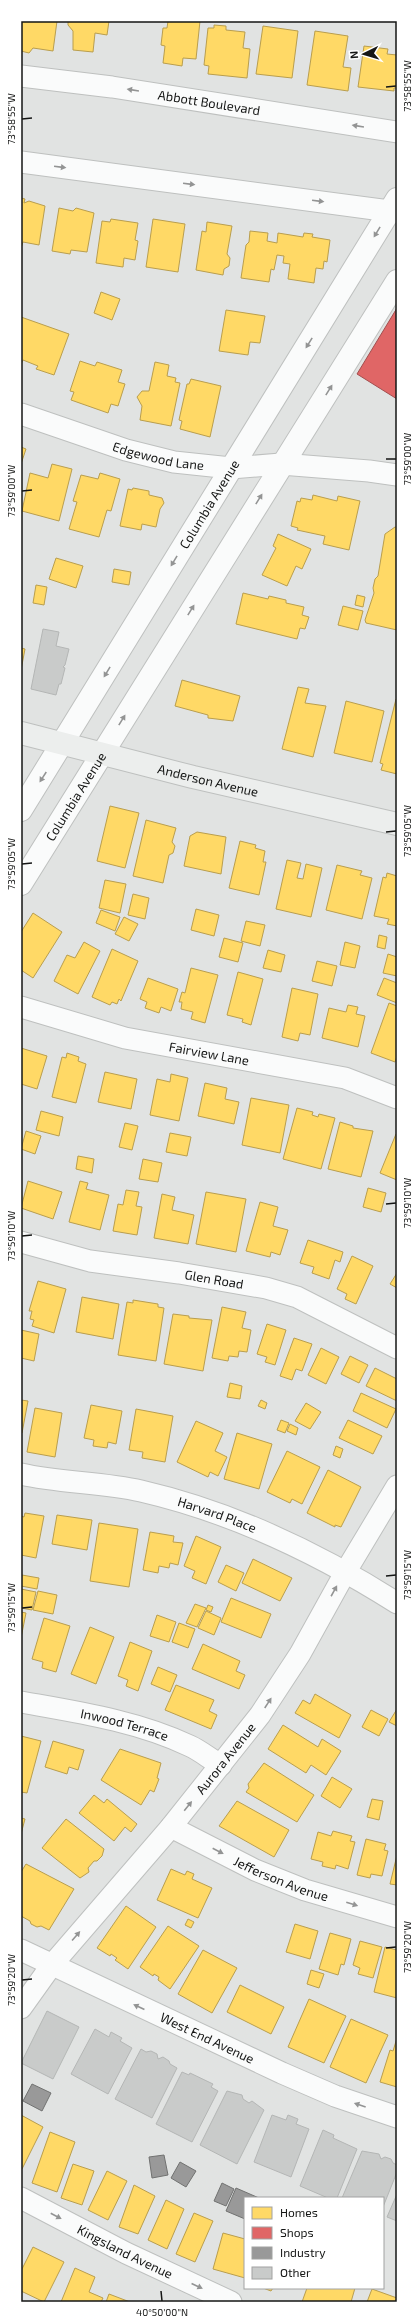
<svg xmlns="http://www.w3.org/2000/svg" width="418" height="2323" font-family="'Exo 2',sans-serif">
<rect width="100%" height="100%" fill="#e1e3e2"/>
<g fill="#ffd966" stroke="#b99e4e">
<polygon points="21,21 57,21 53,51 33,48 29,53 21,51"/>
<polygon points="68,21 109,21 107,35 95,33 93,52 73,50 73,31 68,25"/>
<polygon points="168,21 200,21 196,59 183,58 182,66 163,63 165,46 161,45 163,28 167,28"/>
<polygon points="214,25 226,26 226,30 245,32 243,48 250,49 247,78 208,74 209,66 204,65 208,28 214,28"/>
<polygon points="263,26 298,31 292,78 256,74"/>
<polygon points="315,31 348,36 343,67 351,68 348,91 307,85"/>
<polygon points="364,46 388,49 387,54 397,55 397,88 394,88 394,91 358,87"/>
<polygon points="21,198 25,199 24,203 29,201 45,206 39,245 23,242 21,248"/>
<polygon points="59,208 73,211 76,208 94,213 87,252 71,250 70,254 52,251"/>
<polygon points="111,219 138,223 135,240 138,241 135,260 124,258 123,267 96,263 102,221 110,222"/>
<polygon points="153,219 185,224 178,272 146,267"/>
<polygon points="207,222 232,226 227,254 230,258 229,266 224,269 223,275 196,270 202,231 206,232"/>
<polygon points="250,231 268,233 267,241 277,243 278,233 303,237 304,233 313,234 312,237 330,240 327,262 324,261 323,269 316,268 314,283 288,279 290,264 283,263 284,256 277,255 274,270 271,269 269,282 241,278 246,245 249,242"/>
<polygon points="101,292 120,299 112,320 94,313"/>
<polygon points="226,310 265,316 260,343 250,342 248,355 219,351"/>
<polygon points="21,317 69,334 54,375 36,369 38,366 23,360 21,364"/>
<polygon points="80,361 95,366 97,362 122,370 118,382 125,384 118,406 111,404 108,413 71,400 74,392 70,391"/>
<polygon points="155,362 169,365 167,376 176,378 175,382 180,383 171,426 140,420 142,406 137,397 142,391 149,391"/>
<polygon points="191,379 221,386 210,437 180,429 182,421 179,420 187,384 189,384"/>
<polygon points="21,447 26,449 21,464"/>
<polygon points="52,464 72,469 59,521 22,511 30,473 48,478"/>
<polygon points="100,473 120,479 111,511 107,510 99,537 69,529 77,502 73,501 81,475 98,479"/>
<polygon points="133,488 149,491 149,495 162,498 164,503 160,509 156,527 142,524 141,530 120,526 128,489 132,490"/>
<polygon points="313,495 337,501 338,496 360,501 349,550 323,544 325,536 297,530 298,528 291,526 297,501 300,502 301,498 312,500"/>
<polygon points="395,527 397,527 397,630 366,623 365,620 374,593 373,588 375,579 378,576 385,534"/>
<polygon points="278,534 311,549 302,569 296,566 287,586 262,575 276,548 273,546"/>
<polygon points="56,558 83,566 76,588 49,579"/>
<polygon points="114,569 131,572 129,585 112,582"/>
<polygon points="36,585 47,587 44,605 33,603"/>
<polygon points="243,593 268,599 269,596 286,600 286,603 304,607 302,615 309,617 305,629 300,628 297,639 236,624"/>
<polygon points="357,595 365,597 363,607 355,605"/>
<polygon points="343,606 363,611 358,630 338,625"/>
<polygon points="21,648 25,649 21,670"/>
<polygon points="182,680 240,696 233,721 208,718 208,715 175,706"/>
<polygon points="298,687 309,689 305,703 326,706 313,757 282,749"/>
<polygon points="396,699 397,700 397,774 381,770 383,764 380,763"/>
<polygon points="346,701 384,711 372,762 334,753"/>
<polygon points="110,806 139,813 125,868 97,861"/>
<polygon points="146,820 176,828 172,842 175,846 173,853 169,855 163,883 133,876"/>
<polygon points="197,832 226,837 221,874 184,866 190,836"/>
<polygon points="240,841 256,845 255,848 265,851 263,862 266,862 259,895 229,888"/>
<polygon points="287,860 301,863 297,878 303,879 306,864 322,868 311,917 276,909"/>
<polygon points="337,865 362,871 360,875 372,878 362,919 326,910"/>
<polygon points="387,873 397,876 397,926 387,924 389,919 374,916 383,877 386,878"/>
<polygon points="105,880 126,884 120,913 99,908"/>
<polygon points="133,894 149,898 145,919 128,915"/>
<polygon points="196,909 219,915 214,936 191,930"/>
<polygon points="101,910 120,917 115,931 96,923"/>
<polygon points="33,913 62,932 33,978 21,970 21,932"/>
<polygon points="124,917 138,924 129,941 115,934"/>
<polygon points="246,921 265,925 260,946 241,941"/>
<polygon points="379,935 387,937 385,949 377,947"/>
<polygon points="224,938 243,943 238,962 219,957"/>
<polygon points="84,942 100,951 78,994 54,981 67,955 75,958"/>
<polygon points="345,942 360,946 355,968 340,965"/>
<polygon points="112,949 138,961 121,1001 119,999 117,1004 112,1002 110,1005 92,997"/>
<polygon points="268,950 285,955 281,972 263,968"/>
<polygon points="388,954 397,957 397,976 383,973"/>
<polygon points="317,961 337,966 332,986 312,981"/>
<polygon points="191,968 218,975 205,1023 191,1019 193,1012 181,1009 182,1002 179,1002 182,992 185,993"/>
<polygon points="238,972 263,979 251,1025 242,1022 243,1019 227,1015"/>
<polygon points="148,978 178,989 171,1011 161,1007 159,1013 145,1008 147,1002 140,999"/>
<polygon points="384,978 397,983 397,1003 377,995"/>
<polygon points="292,988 318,994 310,1035 300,1033 298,1041 282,1037"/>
<polygon points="389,1003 397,1006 397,1056 395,1062 371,1053"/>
<polygon points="348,1005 358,1007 356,1014 365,1016 358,1047 322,1038 329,1008 346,1012"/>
<polygon points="21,1048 47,1056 37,1089 21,1084"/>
<polygon points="67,1053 79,1057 78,1061 86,1064 76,1103 52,1097 62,1057 66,1058"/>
<polygon points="105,1072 137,1079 131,1109 98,1102"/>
<polygon points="171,1074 188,1078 179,1121 150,1115 157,1079 170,1082"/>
<polygon points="205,1083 227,1088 225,1099 239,1102 234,1124 198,1116"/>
<polygon points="251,1098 289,1105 280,1153 242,1145"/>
<polygon points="297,1108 313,1112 312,1115 318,1117 319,1114 335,1118 321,1169 283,1159"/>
<polygon points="41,1111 63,1117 59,1136 36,1130"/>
<polygon points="340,1122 353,1126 353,1128 373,1131 361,1177 328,1169"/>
<polygon points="125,1123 138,1126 132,1150 119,1147"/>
<polygon points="26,1131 41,1136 35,1154 21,1149"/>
<polygon points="170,1133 191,1137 187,1156 166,1152"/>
<polygon points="396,1134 397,1134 397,1180 380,1173"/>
<polygon points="78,1156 94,1159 92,1173 76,1169"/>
<polygon points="143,1159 162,1163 158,1182 139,1179"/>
<polygon points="28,1181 62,1192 53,1219 21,1208"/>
<polygon points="80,1181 88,1183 86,1189 109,1195 100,1230 69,1222"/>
<polygon points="368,1188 386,1193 381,1212 363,1207"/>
<polygon points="126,1190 139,1192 136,1206 142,1207 137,1235 113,1231 118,1204 123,1205"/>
<polygon points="206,1192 246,1199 236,1252 196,1244"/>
<polygon points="162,1194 175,1197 172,1210 194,1215 188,1244 154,1238"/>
<polygon points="260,1202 278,1207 273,1226 288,1230 280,1255 271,1252 270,1257 246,1251"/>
<polygon points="308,1240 343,1252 340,1262 335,1260 329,1279 312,1273 314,1267 300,1263"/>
<polygon points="352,1256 373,1266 356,1304 345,1299 347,1294 337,1289"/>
<polygon points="397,1273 397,1288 390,1284"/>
<polygon points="38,1281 66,1289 54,1333 32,1326 34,1320 30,1319 32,1311 29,1311"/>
<polygon points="82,1297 119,1304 113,1339 76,1332"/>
<polygon points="133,1300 158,1304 158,1307 164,1308 156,1361 118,1355 127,1302 133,1303"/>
<polygon points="222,1307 246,1312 242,1328 251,1330 247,1352 239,1351 238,1357 229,1356 228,1361 212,1358"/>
<polygon points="173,1314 189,1316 189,1318 212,1320 203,1371 164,1364"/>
<polygon points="267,1324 286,1330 275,1365 265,1362 267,1357 257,1354"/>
<polygon points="21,1330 39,1334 34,1361 21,1358"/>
<polygon points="294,1338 312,1344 302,1371 296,1369 292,1380 280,1376"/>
<polygon points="321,1348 339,1357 326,1384 308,1375"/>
<polygon points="350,1356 368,1365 359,1383 341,1374"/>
<polygon points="375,1368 397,1379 397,1401 366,1386"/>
<polygon points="230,1383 242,1386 240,1399 227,1397"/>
<polygon points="361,1393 396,1409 387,1428 353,1411"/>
<polygon points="21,1400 28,1401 22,1433 21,1432"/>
<polygon points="261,1400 267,1403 265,1409 258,1406"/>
<polygon points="306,1403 321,1412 310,1429 295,1421"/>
<polygon points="91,1405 122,1411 116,1444 108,1442 107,1448 93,1446 94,1440 84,1438"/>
<polygon points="35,1408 62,1413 55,1457 27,1452"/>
<polygon points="136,1409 173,1416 165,1462 142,1458 143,1452 129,1450"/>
<polygon points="281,1420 289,1423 285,1433 277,1430"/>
<polygon points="348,1420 382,1436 373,1454 339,1438"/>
<polygon points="196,1421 223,1433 215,1451 227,1457 218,1476 210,1472 208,1477 177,1462"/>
<polygon points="290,1424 298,1428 296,1435 287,1431"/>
<polygon points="237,1433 272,1444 259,1489 224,1479"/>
<polygon points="336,1446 343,1449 340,1458 333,1455"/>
<polygon points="287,1451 320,1467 302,1504 292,1499 290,1503 267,1492"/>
<polygon points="328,1470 361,1487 341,1527 335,1525 335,1527 307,1513"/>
<polygon points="25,1513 44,1516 36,1558 21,1555 21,1516 24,1517"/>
<polygon points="57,1515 92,1520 87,1550 52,1544"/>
<polygon points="99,1523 138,1529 129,1587 90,1581"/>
<polygon points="150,1532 174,1536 173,1542 183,1543 178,1565 170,1563 169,1568 159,1566 158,1573 143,1570"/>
<polygon points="196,1536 221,1547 206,1584 192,1578 195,1571 184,1566"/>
<polygon points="253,1559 292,1578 280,1601 242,1583"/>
<polygon points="226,1565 244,1573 236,1591 218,1582"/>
<polygon points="22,1575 39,1578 37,1589 21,1586"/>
<polygon points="21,1589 36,1592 32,1610 21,1608"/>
<polygon points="38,1591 57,1595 53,1614 33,1610"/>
<polygon points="231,1598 271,1614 261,1638 221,1622"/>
<polygon points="195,1604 206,1608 197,1627 186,1623"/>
<polygon points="208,1605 213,1607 211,1612 206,1610"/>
<polygon points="206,1611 221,1618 214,1635 198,1628"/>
<polygon points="21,1612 26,1613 21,1638"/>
<polygon points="157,1615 176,1622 169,1642 150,1636"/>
<polygon points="44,1618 70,1626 56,1672 42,1668 43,1662 32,1659"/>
<polygon points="179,1623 195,1629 188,1648 172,1642"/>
<polygon points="90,1627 114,1637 96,1684 71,1674"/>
<polygon points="130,1642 152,1651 138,1691 126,1686 128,1680 118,1676"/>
<polygon points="203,1644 240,1661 236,1671 245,1675 239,1689 192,1669"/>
<polygon points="158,1667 177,1675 170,1692 151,1684"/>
<polygon points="176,1685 214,1700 209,1711 217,1715 211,1729 165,1710"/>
<polygon points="315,1694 351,1715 339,1738 295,1713 303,1700 310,1704"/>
<polygon points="397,1709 397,1726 389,1722"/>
<polygon points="371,1710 388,1719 379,1736 362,1727"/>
<polygon points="283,1725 318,1747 322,1739 341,1751 326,1775 311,1765 306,1773 268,1749"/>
<polygon points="21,1736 41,1741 27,1793 21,1792"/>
<polygon points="53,1741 84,1750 78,1770 69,1767 67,1774 45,1767"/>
<polygon points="120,1749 161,1763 157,1778 159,1779 154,1792 150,1790 141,1805 101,1780"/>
<polygon points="264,1763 314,1795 297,1822 246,1792 249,1788 248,1784"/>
<polygon points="332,1777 352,1789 340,1808 321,1796"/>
<polygon points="94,1795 104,1803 107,1799 137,1824 131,1832 125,1827 114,1841 79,1813"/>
<polygon points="372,1799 383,1801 379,1820 367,1817"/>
<polygon points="237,1801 289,1830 274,1857 219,1826"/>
<polygon points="21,1818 25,1819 21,1834"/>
<polygon points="66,1819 104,1849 102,1856 97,1861 94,1861 88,1868 89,1872 80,1878 42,1848"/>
<polygon points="333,1831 352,1836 350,1841 355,1842 348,1869 336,1865 335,1869 322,1866 323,1862 311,1859 318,1832 331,1836"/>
<polygon points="366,1839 386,1844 384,1850 388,1851 382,1876 371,1874 370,1878 357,1875"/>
<polygon points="397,1855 397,1885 390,1884"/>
<polygon points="26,1864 74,1889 49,1930 41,1926 37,1927 31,1924 30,1921 21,1916 21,1872"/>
<polygon points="171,1869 185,1875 187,1871 194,1874 192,1879 212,1888 198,1918 157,1900"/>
<polygon points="126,1906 156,1927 128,1969 115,1960 117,1958 111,1954 110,1956 97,1948"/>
<polygon points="188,1919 194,1922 191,1928 185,1925"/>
<polygon points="295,1924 318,1931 310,1959 286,1952"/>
<polygon points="168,1926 199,1946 170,1989 158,1980 159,1977 154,1974 153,1976 140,1967"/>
<polygon points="330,1933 351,1939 344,1965 341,1964 338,1975 319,1969"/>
<polygon points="360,1941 382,1947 373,1978 358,1974 360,1968 353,1965"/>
<polygon points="385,1947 397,1950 397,1998 374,1992"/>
<polygon points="203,1950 237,1968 212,2013 178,1994"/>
<polygon points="311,1970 324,1974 319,1988 307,1984"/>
<polygon points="240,1985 284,2007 271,2034 227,2012"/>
<polygon points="309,1999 346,2016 324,2063 288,2047"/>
<polygon points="351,2019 388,2035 366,2083 330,2067"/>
<polygon points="397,2038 397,2087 380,2082 390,2050 393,2051"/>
<polygon points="21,2115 43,2127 22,2169 21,2168"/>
<polygon points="50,2132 75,2142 57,2192 32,2183"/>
<polygon points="73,2164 94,2171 82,2205 61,2198"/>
<polygon points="107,2171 127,2181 108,2220 88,2210"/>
<polygon points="134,2185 155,2196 138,2234 119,2227"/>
<polygon points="166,2200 184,2209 167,2249 148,2240"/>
<polygon points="194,2213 213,2221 195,2262 176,2254"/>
<polygon points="223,2233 245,2239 245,2278 213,2269"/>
<polygon points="33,2247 64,2262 44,2302 21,2291 21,2271"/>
<polygon points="75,2268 95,2277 89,2292 103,2298 101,2302 61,2302"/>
<polygon points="263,2288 273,2288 271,2291"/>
<polygon points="307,2288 355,2288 351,2302 302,2302"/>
<polygon points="372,2289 397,2298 395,2302 367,2302"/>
<polygon points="109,2294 130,2302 106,2302"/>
</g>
<polygon fill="#e06666" stroke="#a34e4e" points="397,308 397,399 357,374"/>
<g fill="#999" stroke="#717271">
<polygon points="32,2084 51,2093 42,2111 23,2101"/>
<polygon points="164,2155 168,2175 152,2178 149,2157"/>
<polygon points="180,2162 196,2171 186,2187 171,2178"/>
<polygon points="222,2183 234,2189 226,2206 214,2201"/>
<polygon points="236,2188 259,2198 245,2198 245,2219 226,2211"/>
</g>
<g fill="#c9cbca" stroke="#b4b6b5">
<polygon points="43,629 59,632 56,646 69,649 65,665 63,667 65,668 61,684 59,684 56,695 31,689"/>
<polygon points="47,2011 79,2027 53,2079 21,2063"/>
<polygon points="95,2029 109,2037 111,2032 122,2038 120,2041 132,2048 108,2094 71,2074"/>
<polygon points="141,2049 146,2052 151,2051 157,2054 158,2059 163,2057 169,2061 170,2064 177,2068 152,2118 115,2099"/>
<polygon points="182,2072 189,2075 190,2073 213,2084 211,2087 218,2091 192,2142 156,2124"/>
<polygon points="227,2091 242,2095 243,2099 249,2103 252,2101 264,2110 237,2164 200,2145"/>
<polygon points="272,2115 286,2120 288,2115 298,2119 296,2124 309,2129 291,2177 254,2162"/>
<polygon points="323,2130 334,2135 333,2138 357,2149 337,2198 328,2198 300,2186"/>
<polygon points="362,2151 379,2154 381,2159 385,2157 391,2159 393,2163 397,2165 397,2172 383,2207 383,2198 342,2198"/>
<polygon points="397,2194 397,2221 387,2217"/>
</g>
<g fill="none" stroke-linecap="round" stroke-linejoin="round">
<g stroke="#bec0bf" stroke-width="23">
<g id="minor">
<path id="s1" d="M21 76 112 87 397 132"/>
<polyline points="21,162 397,212"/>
<path id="s2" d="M21 414 126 450 174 462 231 468 281 464 369 471 397 475"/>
<path id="s3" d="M21 1007 125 1038 345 1078 397 1098"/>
<path id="s4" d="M21 1242 90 1261 179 1273 266 1288 297 1297 397 1348"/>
<path id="s5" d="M21 1474C60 1483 101 1482 141 1491 232 1512 318 1553 397 1603"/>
<path id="s6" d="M21 1702C77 1712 138 1721 190 1746 201 1751 210 1759 221 1765"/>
<path id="s7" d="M171 1827 255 1870 305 1890 397 1917"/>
<path id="s8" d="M21 1950 282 2073 335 2096 397 2117"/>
<path id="s9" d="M21 2008 51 1966 171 1827 260 1715 300 1654 346 1571 397 1486"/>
<path id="s10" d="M21 2198 126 2253 231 2302"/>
</g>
</g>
<g stroke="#bec0bf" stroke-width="24">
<g id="tertiary">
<path id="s11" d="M21 810 397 199"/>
<path id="s12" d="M21 884 397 281"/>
</g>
</g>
<g stroke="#bec0bf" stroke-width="24">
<g id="secondary">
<path id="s13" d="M21 733 193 777 397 824"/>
</g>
</g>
<use href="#minor" stroke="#fafbfb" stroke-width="21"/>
<use href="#tertiary" stroke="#fafbfb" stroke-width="22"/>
<use href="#secondary" stroke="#eceeed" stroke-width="22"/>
</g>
<defs><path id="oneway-solid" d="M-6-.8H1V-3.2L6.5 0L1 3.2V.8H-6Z"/></defs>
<g fill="#939494">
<use href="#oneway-solid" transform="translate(133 90) rotate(-171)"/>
<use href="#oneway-solid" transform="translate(358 126) rotate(-171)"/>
<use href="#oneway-solid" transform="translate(60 167) rotate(7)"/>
<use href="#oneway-solid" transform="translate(189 184) rotate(7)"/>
<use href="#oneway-solid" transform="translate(318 201) rotate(7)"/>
<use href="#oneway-solid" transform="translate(377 232) rotate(121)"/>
<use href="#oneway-solid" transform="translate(309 343) rotate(122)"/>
<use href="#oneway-solid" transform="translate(329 390) rotate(-58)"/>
<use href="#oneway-solid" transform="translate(259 499) rotate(-58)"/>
<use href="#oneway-solid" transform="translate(174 561) rotate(121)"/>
<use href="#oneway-solid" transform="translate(191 610) rotate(-58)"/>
<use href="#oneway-solid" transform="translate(107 672) rotate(121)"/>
<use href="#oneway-solid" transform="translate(122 720) rotate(-58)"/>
<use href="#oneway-solid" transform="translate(43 777) rotate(123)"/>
<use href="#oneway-solid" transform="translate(334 1591) rotate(-61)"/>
<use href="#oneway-solid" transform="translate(268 1703) rotate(-57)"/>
<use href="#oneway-solid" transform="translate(188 1806) rotate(-51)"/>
<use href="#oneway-solid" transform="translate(218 1851) rotate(27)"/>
<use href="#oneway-solid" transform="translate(352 1904) rotate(17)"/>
<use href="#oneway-solid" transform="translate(76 1936) rotate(-49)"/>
<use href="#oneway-solid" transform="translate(139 2007) rotate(-155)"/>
<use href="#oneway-solid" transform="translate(360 2105) rotate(-161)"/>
<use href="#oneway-solid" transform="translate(56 2216) rotate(28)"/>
<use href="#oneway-solid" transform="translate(197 2286) rotate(25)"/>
</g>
<path fill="none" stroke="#151615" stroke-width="1.5" d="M386 87 396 86M22 119 32 118M386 459H396M22 491 32 490M386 832 396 831M22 864 32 863M386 1204 396 1203M22 1236 32 1235M386 1576 396 1575M22 1608 32 1607M386 1948 396 1947M22 1980 32 1979M161 2291 162 2301"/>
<g text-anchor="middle" stroke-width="4" stroke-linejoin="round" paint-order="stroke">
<g font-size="13" fill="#151615" stroke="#fff">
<text dy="5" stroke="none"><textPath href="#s1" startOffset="190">Abbott Boulevard</textPath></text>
<text dy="5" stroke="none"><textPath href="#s2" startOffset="144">Edgewood Lane</textPath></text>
<text dy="5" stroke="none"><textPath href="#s11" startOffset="359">Columbia Avenue</textPath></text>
<text dy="5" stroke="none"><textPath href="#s13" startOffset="193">Anderson Avenue</textPath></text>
<text dy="5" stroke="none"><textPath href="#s12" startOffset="103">Columbia Avenue</textPath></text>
<text dy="5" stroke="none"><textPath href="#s3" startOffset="194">Fairview Lane</textPath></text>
<text dy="5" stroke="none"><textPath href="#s4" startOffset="197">Glen Road</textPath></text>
<text dy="5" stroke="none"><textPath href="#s5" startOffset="201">Harvard Place</textPath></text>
<text dy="5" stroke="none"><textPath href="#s6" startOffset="106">Inwood Terrace</textPath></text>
<text dy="5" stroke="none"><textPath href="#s9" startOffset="323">Aurora Avenue</textPath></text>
<text dy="5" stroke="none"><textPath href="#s7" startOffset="122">Jefferson Avenue</textPath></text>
<text dy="5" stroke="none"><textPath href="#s8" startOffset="206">West End Avenue</textPath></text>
<text dy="5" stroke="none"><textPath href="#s10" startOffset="117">Kingsland Avenue</textPath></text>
</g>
</g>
<rect width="418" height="2323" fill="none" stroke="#ffffff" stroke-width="44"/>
<rect x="244" y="2197" width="140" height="92" fill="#ffffff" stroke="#a1a2a1"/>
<rect x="252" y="2207" width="20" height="12" fill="#ffd966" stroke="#a1a2a1"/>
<text x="280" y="2217" font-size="12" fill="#151615">Homes</text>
<rect x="252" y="2227" width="20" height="12" fill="#e06666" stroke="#a1a2a1"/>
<text x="280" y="2237" font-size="12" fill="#151615">Shops</text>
<rect x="252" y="2247" width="20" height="12" fill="#999999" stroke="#a1a2a1"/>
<text x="280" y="2257" font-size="12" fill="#151615">Industry</text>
<rect x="252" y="2267" width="20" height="12" fill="#c9cbca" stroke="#a1a2a1"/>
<text x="280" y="2277" font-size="12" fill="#151615">Other</text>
<g transform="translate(364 54) rotate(265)" stroke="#ffffff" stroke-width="3" paint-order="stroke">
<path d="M0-3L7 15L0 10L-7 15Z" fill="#151615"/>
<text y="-6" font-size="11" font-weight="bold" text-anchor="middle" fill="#151615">N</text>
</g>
<rect x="22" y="22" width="374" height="2279" fill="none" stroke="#151615" stroke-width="1.5"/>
<g font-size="10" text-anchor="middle" fill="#151615">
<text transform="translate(407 86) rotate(-90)" y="4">73°58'55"W</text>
<text transform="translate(11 119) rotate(-90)" y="4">73°58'55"W</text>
<text transform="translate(407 459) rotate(-90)" y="4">73°59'00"W</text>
<text transform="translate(11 491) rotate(-90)" y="4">73°59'00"W</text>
<text transform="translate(407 831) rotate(-90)" y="4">73°59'05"W</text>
<text transform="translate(11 864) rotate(-90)" y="4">73°59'05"W</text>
<text transform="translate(407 1203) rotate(-90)" y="4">73°59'10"W</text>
<text transform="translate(11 1236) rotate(-90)" y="4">73°59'10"W</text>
<text transform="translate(407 1575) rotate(-90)" y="4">73°59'15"W</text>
<text transform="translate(11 1608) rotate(-90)" y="4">73°59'15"W</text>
<text transform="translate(407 1947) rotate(-90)" y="4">73°59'20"W</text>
<text transform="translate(11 1980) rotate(-90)" y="4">73°59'20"W</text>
<text x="162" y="2316">40°50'00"N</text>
</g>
</svg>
